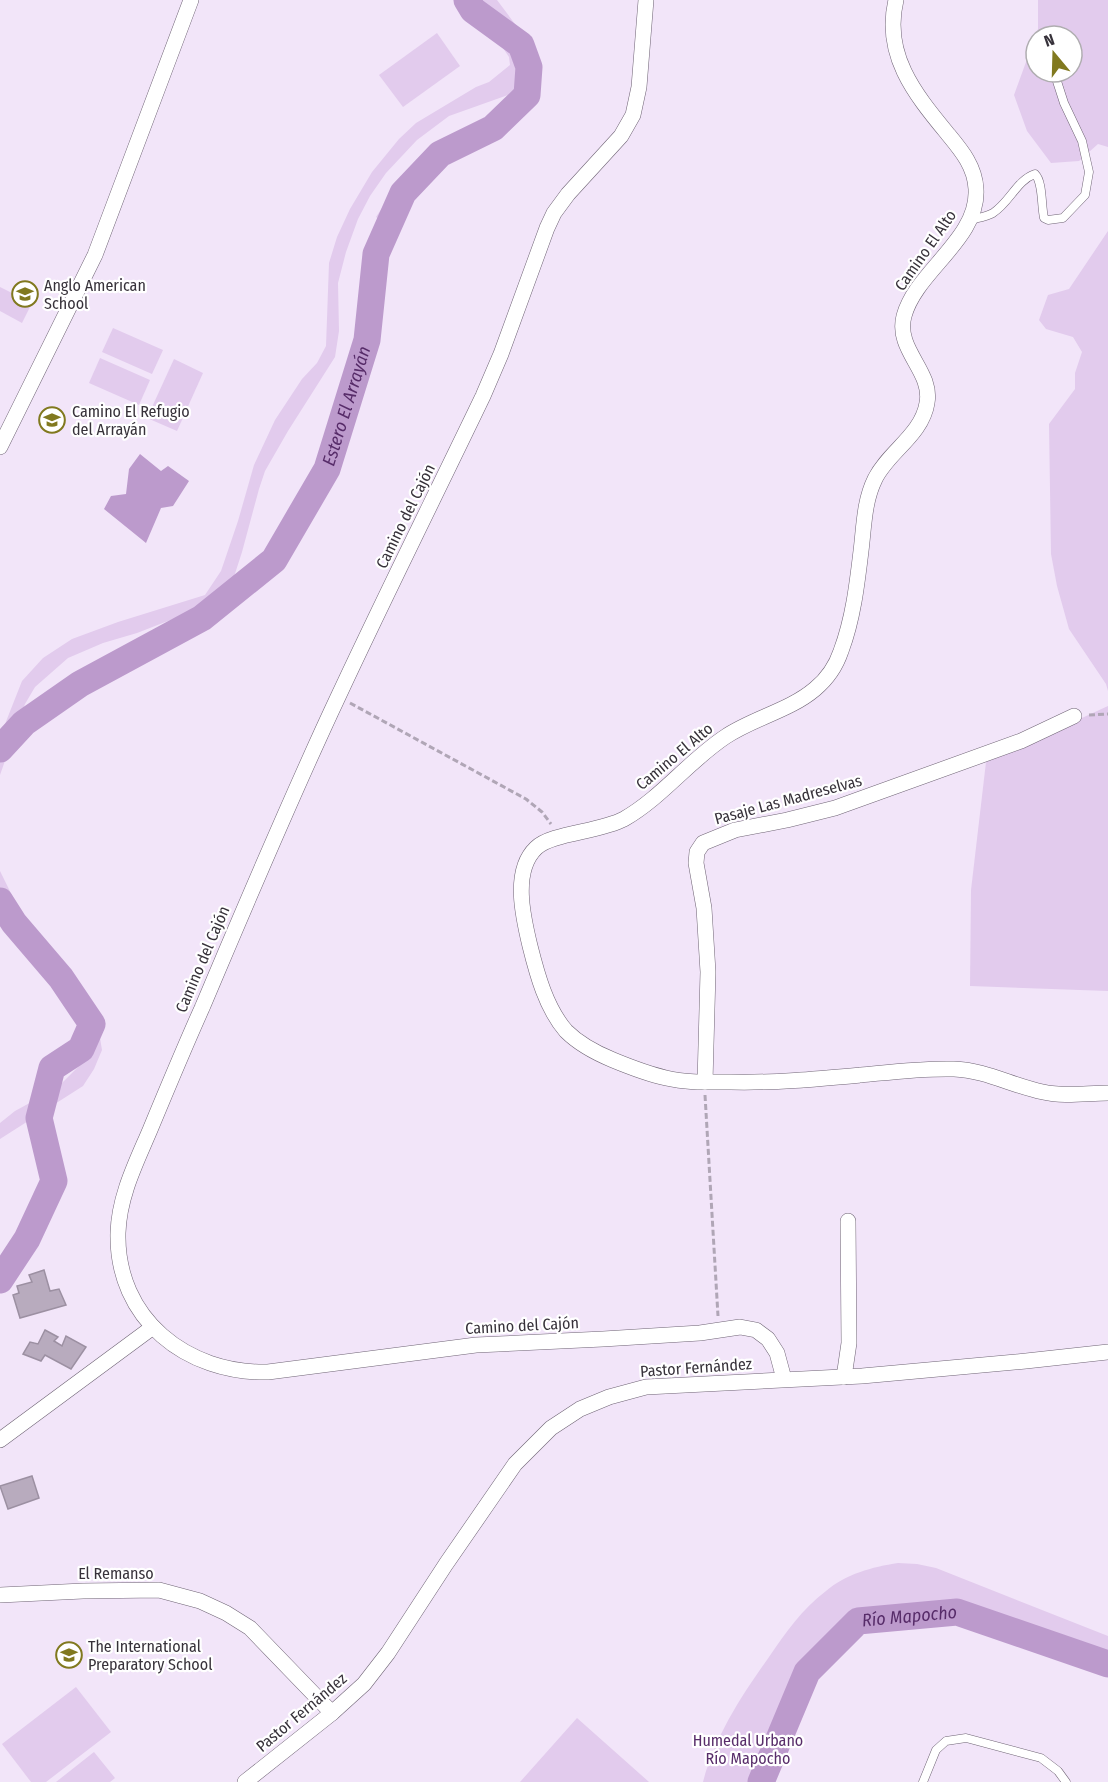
<svg xmlns="http://www.w3.org/2000/svg" width="1108" height="1782" font-family="'Fira Sans Condensed',sans-serif">
<rect width="100%" height="100%" fill="#f2e5f9"/>
<g fill="#e2cbed" fill-rule="evenodd">
<polygon points="475,0 497,0 521,32 528,48 530,59 527,70 519,84 508,95 449,116 417,140 386,173 370,196 358,219 346,252 338,283 339,331 335,357 288,431 265,471 259,489 242,552 231,586 225,595 204,607 137,633 103,643 68,658 35,687 25,704 0,775 0,738 7,719 22,681 43,658 72,639 118,622 205,595 221,571 238,521 254,465 275,420 302,379 317,363 326,346 329,263 337,237 350,209 372,172 399,139 416,123 476,87 489,82 510,65 509,57 493,33"/>
<path d="M1038 0H1108V147L1098 144 1079 161 1051 163 1027 131 1014 95 1038 29ZM1036 36H1072V72H1036Z"/>
<polygon points="437,33 460,66 403,107 379,75"/>
<polygon points="403,176 420,187 394,229 376,217"/>
<polygon points="1108,231 1108,691 1106,684 1069,629 1057,586 1051,554 1049,424 1075,389 1075,373 1082,352 1073,337 1046,329 1039,320 1048,295 1069,289"/>
<polygon points="0,287 32,303 22,323 0,311"/>
<polygon points="113,328 163,350 152,374 102,352"/>
<polygon points="100,358 150,380 139,405 89,383"/>
<polygon points="174,359 203,373 177,431 147,418"/>
<polygon points="1108,706 1108,991 970,986 971,890 986,762"/>
<polygon points="0,871 30,932 75,981 96,1014 102,1050 94,1069 83,1086 0,1139 0,1123 15,1111 57,1088 82,1063 88,1044 87,1033 79,1005 48,973 27,945 0,895"/>
<path d="M898 1563 917 1564 936 1568 1108 1636V1671C1031 1638 932 1594 851 1635 836 1642 821 1651 812 1666 793 1698 781 1746 773 1782H703C715 1736 742 1695 769 1657 786 1632 802 1609 826 1591 846 1574 872 1567 898 1563Z"/>
<polygon points="76,1687 111,1732 46,1782 31,1782 2,1744"/>
<polygon points="577,1718 649,1782 520,1782"/>
<polygon points="94,1752 115,1778 110,1782 56,1782"/>
</g>
<polygon fill="#bc9acc" points="140,454 161,471 168,466 189,481 173,506 161,508 146,543 104,509 111,496 126,494 129,469"/>
<g fill="none" stroke-linecap="round" stroke-linejoin="round">
<g stroke="#bc9acc" stroke-width="27">
<path id="s1" d="M0 749 24 723 80 684 202 618 274 560 327 469 367 340 376 254 403 193 440 154 493 128 527 95 529 67 521 45 473 10 467 0"/>
<polyline points="0,901 14,923 61,978 92,1024 81,1049 52,1068 39,1118 54,1181 27,1239 0,1280"/>
<path id="s2" d="M761 1782 807 1672 858 1621 957 1612 1108 1664"/>
</g>
</g>
<g fill="#b8abbe" stroke="#9c90a2" stroke-width="1.5">
<polygon points="44,1270 50,1291 59,1289 66,1305 20,1318 13,1295 19,1293 17,1286 32,1282 29,1275"/>
<polygon points="45,1330 58,1337 54,1341 62,1346 66,1336 86,1347 71,1369 45,1355 41,1361 23,1354 30,1342 38,1344"/>
<polygon points="32,1476 39,1498 8,1509 0,1486"/>
</g>
<g fill="none" stroke-linecap="round" stroke-linejoin="round">
<g stroke="#6f6475" stroke-width="9">
<g id="lane">
<polyline points="1049,36 1049,33"/>
<path d="M970 220C977 218 986 217 993 213 1010 202 1017 180 1035 174 1043 182 1041 204 1044 218L1048 220 1063 218 1085 195 1089 172 1082 141 1064 103 1054 72"/>
<polyline points="923,1782 936,1750 946,1741 966,1738 1041,1758 1058,1771 1066,1782"/>
</g>
</g>
<g stroke="#6f6475" stroke-width="16">
<g id="street">
<path d="M646 0 639 87 633 115 621 136 568 194 554 213 547 228 501 354 483 396C435 496 385 596 338 697 290 799 246 904 202 1008 184 1048 167 1089 150 1130 136 1163 119 1196 118 1233 116 1319 187 1374 268 1372L476 1345 603 1339 700 1333 740 1327 756 1330 768 1339 777 1353 784 1379"/>
<path d="M896 0C883 54 914 93 947 133 961 150 975 166 976 189 979 239 916 271 904 316 895 350 933 371 927 403 922 435 888 452 875 479 864 501 864 527 861 551 857 585 853 619 841 651 836 666 827 679 815 689 789 711 753 718 725 737 689 761 661 798 624 819 600 832 551 833 536 848 512 871 523 917 530 946 537 974 546 1008 566 1031 579 1044 596 1053 613 1060 630 1067 648 1074 666 1078 687 1083 709 1082 731 1082 774 1083 817 1079 861 1075 892 1072 922 1068 954 1069 985 1070 1013 1086 1043 1092 1064 1097 1087 1093 1108 1093"/>
<polyline points="0,447 95,255 191,0"/>
<polyline points="705,1082 708,972 704,908 696,863 697,852 703,843 735,830 787,820 835,808 1021,741 1074,716"/>
<polyline points="844,1377 849,1343 848,1221"/>
<polyline points="0,1440 153,1327"/>
<polyline points="0,1595 83,1591 159,1590 200,1601 226,1613 250,1628 332,1713"/>
<polyline points="245,1782 332,1713 364,1684 388,1653 446,1564 515,1464 551,1428 580,1409 609,1397 646,1387 862,1376 1026,1361 1108,1352"/>
</g>
</g>
<g stroke="#b0a6b6" stroke-width="3" stroke-dasharray="6 3" stroke-linecap="butt">
<polyline points="350,703 526,799 542,812 551,824"/>
<polyline points="1089,715 1108,714"/>
<polyline points="705,1095 718,1316"/>
</g>
<use href="#lane" stroke="#fff" stroke-width="8"/>
<use href="#street" stroke="#fff" stroke-width="15"/>
</g>
<defs>
<g id="school-ring" transform="scale(1.35)"><circle r="9.5" fill="#fff" stroke="#81791f" stroke-width="1.5"/><path d="M0-5L7-2L0 1L-7-2ZM-4 1L0 2.5L4 1V4Q0 6-4 4Z" fill="#81791f"/></g>
</defs>
<g fill-rule="evenodd">
<use href="#school-ring" x="25" y="294"/>
<use href="#school-ring" x="52" y="420"/>
<use href="#school-ring" x="69" y="1655"/>
</g>
<g text-anchor="middle" stroke-width="4.5" stroke-linejoin="round" paint-order="stroke">
<g font-size="16" fill="#37323a" stroke="#fff">
<text transform="translate(925 250) rotate(-55)" y="6">Camino El Alto</text>
<text transform="translate(405 516) rotate(-64)" y="6">Camino del Cajón</text>
<text transform="translate(674 756) rotate(-40)" y="6">Camino El Alto</text>
<text transform="translate(788 799) rotate(-15)" y="6">Pasaje Las Madreselvas</text>
<text transform="translate(202 959) rotate(-67)" y="6">Camino del Cajón</text>
<text transform="translate(522 1325) rotate(-3)" y="6">Camino del Cajón</text>
<text transform="translate(696 1367) rotate(-4)" y="6">Pastor Fernández</text>
<text x="116" y="1579">El Remanso</text>
<text transform="translate(301 1712) rotate(-40)" y="6">Pastor Fernández</text>
</g>
<g font-size="16" fill="#37323a" stroke="#fff" text-anchor="start">
<text x="44" y="291">Anglo American<tspan x="44" dy="18">School</tspan></text>
<text x="72" y="417">Camino El Refugio<tspan x="72" dy="18">del Arrayán</tspan></text>
<text x="88" y="1652">The International<tspan x="88" dy="18">Preparatory School</tspan></text>
</g>
<g font-size="16" fill="#582d6a" stroke="#fff">
<text x="748" y="1746">Humedal Urbano<tspan x="748" dy="18">Río Mapocho</tspan></text>
</g>
<g font-size="18" font-style="italic" fill="#572c69" stroke="#fff">
<text dy="6" stroke="none"><textPath href="#s1" startOffset="506">Estero El Arrayán</textPath></text>
<text dy="6" stroke="none"><textPath href="#s2" startOffset="243">Río Mapocho</textPath></text>
</g>
</g>
<g transform="translate(1054 54) rotate(341)"><circle r="28" fill="#ffffff" stroke="#afadb0" stroke-width="1.5"/>
<path d="M0-4.5L10 22L0 15L-10 22Z" fill="#81791f"/>
<text y="-9" font-size="16" font-weight="bold" text-anchor="middle" fill="#37323a">N</text>
</g>
</svg>
